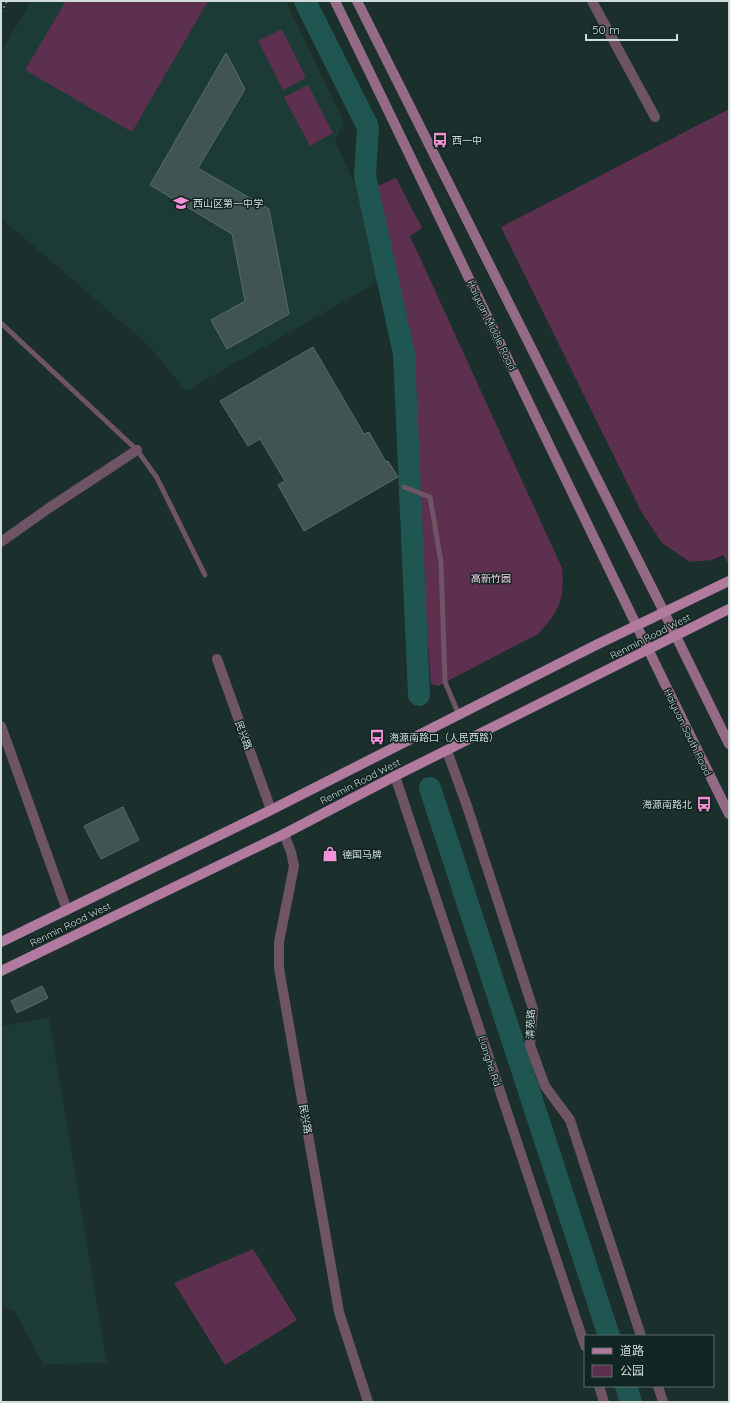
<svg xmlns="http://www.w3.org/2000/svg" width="730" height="1403" font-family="Quicksand,'Noto Sans SC',sans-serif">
<rect width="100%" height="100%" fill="#1b2f2d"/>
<g fill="#1c3a36">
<polygon points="31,1 286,1 344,122 335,141 357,188 378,282 186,391 148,345 1,218 1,52"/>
<polygon points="49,1018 107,1363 43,1364 14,1310 1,1307 1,1026"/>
</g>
<g fill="#5e304f">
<polygon points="66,1 208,1 132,132 25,70"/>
<polygon points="282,29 306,78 283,90 258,41"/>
<polygon points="308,85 333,133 310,146 284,97"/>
<polygon points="729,109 729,563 728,563 723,555 712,560 690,562 662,543 641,511 501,227"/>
<path d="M396 178 422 228 410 236 562 568C565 599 559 612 538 634L438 686 431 684 406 346 373 188Z"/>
<polygon points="253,1249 297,1320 225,1365 174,1283"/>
</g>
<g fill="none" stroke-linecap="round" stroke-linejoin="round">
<g stroke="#1f5651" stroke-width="22">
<polyline points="305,1 368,127 365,176 404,354 419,695"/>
<polyline points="430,788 609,1336"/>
<polyline points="626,1386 631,1402"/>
</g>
</g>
<g fill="#405552" stroke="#576c69">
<polygon points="226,53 245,89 198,168 269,209 289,314 227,349 211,320 245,301 232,234 150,185"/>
<polygon points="313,347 364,434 369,432 386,462 388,461 398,477 304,531 278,485 285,481 260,439 248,446 220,401"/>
<polygon points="123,807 139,840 101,859 84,826"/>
<polygon points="42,986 48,998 17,1013 11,1001"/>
</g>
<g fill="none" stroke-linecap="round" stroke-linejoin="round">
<polyline stroke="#788886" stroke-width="2" stroke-dasharray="2 3" stroke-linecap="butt" points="1,12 7,1"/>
<g stroke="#6f5465" stroke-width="5">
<polyline points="1,323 137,450 157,478 205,575"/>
<polyline points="404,487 430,497 441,562 445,682 459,715"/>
</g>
<g stroke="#6f5465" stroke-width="10">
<polyline points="592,1 655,117"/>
<polyline points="1,542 49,508 137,450"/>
<polyline points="217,659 271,810"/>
<polyline points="1,726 67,910"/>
<polyline points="447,751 467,806 533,1009 530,1045 545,1086 570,1120 641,1336"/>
<polyline points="395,776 585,1346"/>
<polyline points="284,834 291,852 294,866 279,942 279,968 339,1312 368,1402"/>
<polyline points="599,1386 604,1402"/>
<polyline points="658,1386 663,1402"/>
</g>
<g stroke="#946a85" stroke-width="10">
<path d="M335 1C467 272 595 544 729 814"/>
<polyline points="357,1 664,612 729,744"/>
</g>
<g stroke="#b17a9e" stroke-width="10">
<polyline points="1,942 271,810 596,645 729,581"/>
<polyline points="1,971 284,834 395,776 729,609"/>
</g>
</g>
<defs>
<g id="bus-bare" transform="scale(1.2)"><path d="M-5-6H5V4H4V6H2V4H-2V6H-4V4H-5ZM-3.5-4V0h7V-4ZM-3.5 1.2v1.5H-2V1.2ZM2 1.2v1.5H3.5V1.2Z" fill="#f491d4" stroke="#112523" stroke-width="2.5" paint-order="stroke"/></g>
<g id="school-bare" transform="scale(1.2)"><path d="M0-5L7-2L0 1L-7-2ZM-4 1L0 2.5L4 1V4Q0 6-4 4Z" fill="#f491d4" stroke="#112523" stroke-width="2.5" paint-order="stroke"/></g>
<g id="shop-bare" transform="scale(1.2)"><path d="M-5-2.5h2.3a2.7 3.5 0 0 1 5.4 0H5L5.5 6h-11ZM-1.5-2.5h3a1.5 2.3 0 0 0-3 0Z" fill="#f491d4" stroke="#112523" stroke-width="2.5" paint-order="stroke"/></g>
</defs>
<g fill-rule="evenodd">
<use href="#bus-bare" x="440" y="140"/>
<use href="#school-bare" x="181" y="203"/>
<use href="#bus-bare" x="377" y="737"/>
<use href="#bus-bare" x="704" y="804"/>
<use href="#shop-bare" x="330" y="854"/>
</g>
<g text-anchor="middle" stroke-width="3" stroke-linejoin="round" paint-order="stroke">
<g font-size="10" fill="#d0dcda" stroke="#112523" text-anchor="start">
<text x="452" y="144">西一中</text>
<text x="193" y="207">西山区第一中学</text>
<text x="389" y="741">海源南路口（人民西路）</text>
<text x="692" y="808" text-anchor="end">海源南路北</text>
<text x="342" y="858">德国马牌</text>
</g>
<g font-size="10" fill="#d0dcda" stroke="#112523">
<text transform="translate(492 325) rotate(64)" y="4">Haiyuan Middle Road</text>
<text transform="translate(650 636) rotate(-27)" y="4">Renmin Road West</text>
<text transform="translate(688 732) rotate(64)" y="4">Haiyuan South Road</text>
<text transform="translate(244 735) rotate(70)" y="4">民兴路</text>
<text transform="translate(360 781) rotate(-27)" y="4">Renmin Road West</text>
<text transform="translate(70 924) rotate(-26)" y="4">Renmin Road West</text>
<text transform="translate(530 1024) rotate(-88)" y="4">清苑路</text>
<text transform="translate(490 1061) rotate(72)" y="4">Lianghe Rd</text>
<text transform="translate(306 1119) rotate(80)" y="4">民兴路</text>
</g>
<g font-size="10" fill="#fad5ec" stroke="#112523">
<text x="491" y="582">高新竹园</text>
</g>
</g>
<rect width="730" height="1403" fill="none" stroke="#d0dcda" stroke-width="4"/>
<rect x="584" y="1335" width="130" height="52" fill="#112523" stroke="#5d6e6c"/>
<rect x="592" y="1348" width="20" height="6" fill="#b17a9e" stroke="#5d6e6c"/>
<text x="620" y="1355" font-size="12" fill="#d0dcda">道路</text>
<rect x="592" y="1365" width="20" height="12" fill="#5e304f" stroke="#5d6e6c"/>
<text x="620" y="1375" font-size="12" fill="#d0dcda">公园</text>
<path d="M586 34v6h91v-6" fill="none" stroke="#d0dcda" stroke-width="2"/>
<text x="592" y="34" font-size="12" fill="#d0dcda" stroke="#112523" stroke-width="3" paint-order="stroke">50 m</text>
</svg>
